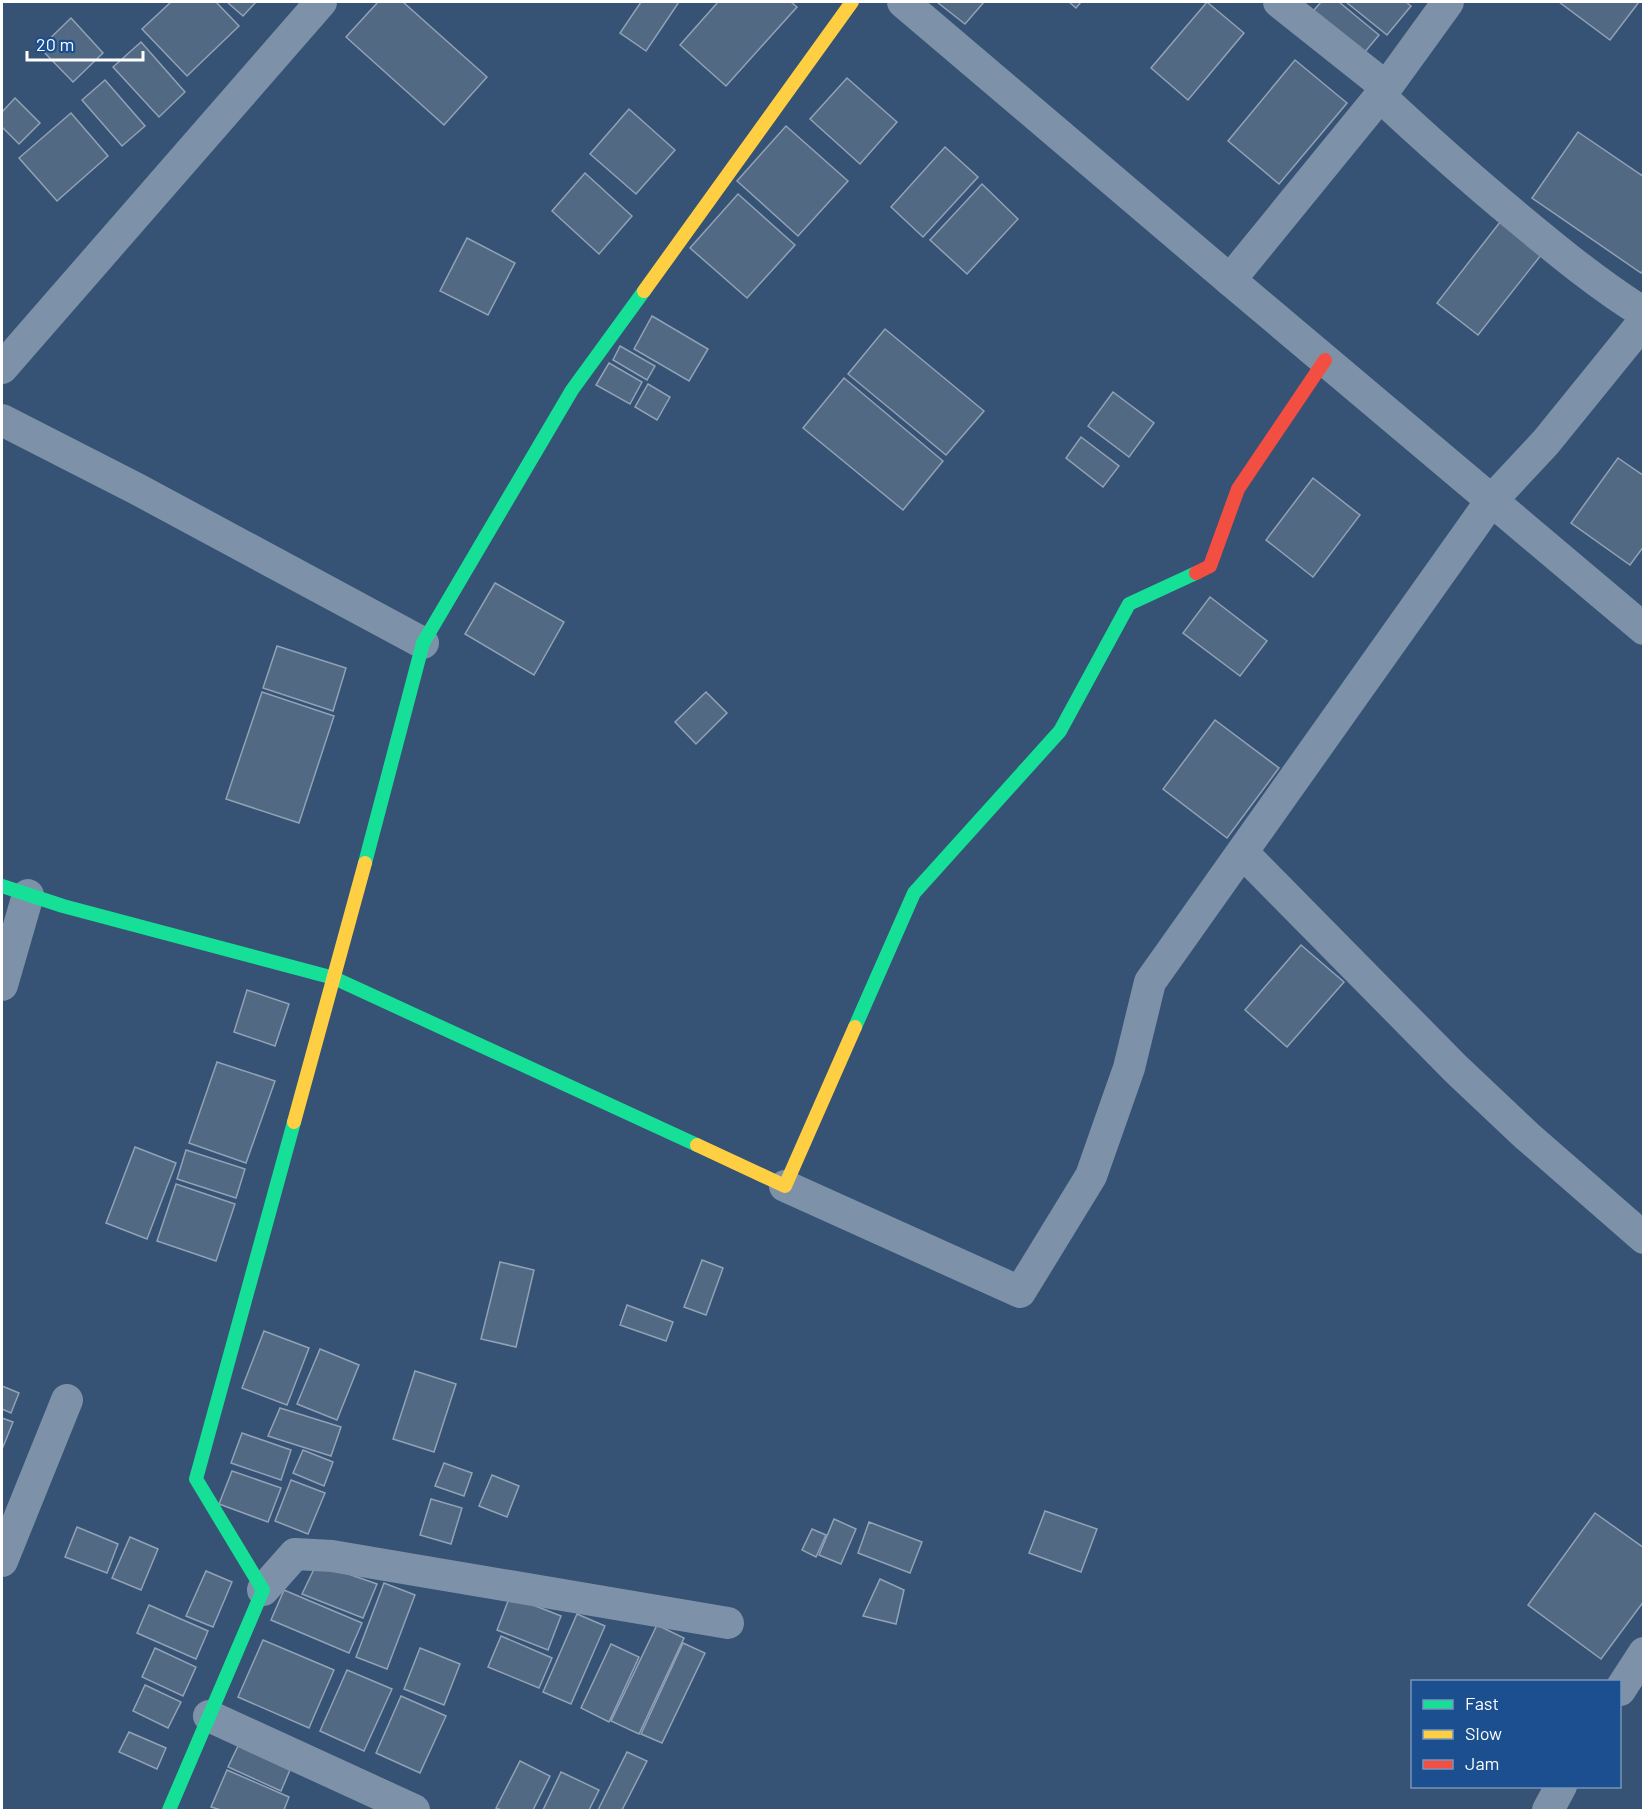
<svg xmlns="http://www.w3.org/2000/svg" width="1645" height="1812" font-family="Barlow,sans-serif">
<rect width="100%" height="100%" fill="#365274"/>
<g fill="#526984" stroke="#92a2b6" stroke-width="1.5">
<polygon points="171,2 216,2 239,26 187,76 142,29"/>
<polygon points="227,2 256,2 243,16"/>
<polygon points="378,2 403,2 487,77 444,125 346,37"/>
<polygon points="641,2 679,2 646,51 620,33"/>
<polygon points="718,2 791,2 797,7 726,86 680,45"/>
<polygon points="937,2 984,2 965,24"/>
<polygon points="1069,2 1081,2 1076,8"/>
<polygon points="1207,2 1244,33 1188,100 1151,68"/>
<polygon points="1321,2 1339,2 1379,35 1359,59 1308,17"/>
<polygon points="1346,2 1406,2 1411,6 1387,35"/>
<polygon points="1559,2 1639,2 1610,40"/>
<polygon points="71,18 103,53 73,82 40,48"/>
<polygon points="141,42 185,92 159,117 113,67"/>
<polygon points="1295,60 1347,103 1279,184 1228,141"/>
<polygon points="847,78 897,122 860,164 810,119"/>
<polygon points="105,80 145,126 122,146 82,100"/>
<polygon points="15,98 40,123 19,144 2,127 2,112"/>
<polygon points="629,109 675,150 636,194 590,154"/>
<polygon points="71,113 108,156 57,201 19,158"/>
<polygon points="786,126 848,181 798,236 737,181"/>
<polygon points="1578,132 1644,177 1644,269 1641,273 1532,198"/>
<polygon points="945,147 978,177 923,237 891,207"/>
<polygon points="585,173 632,216 599,254 552,211"/>
<polygon points="982,184 1018,219 967,274 930,240"/>
<polygon points="738,194 795,245 747,298 690,248"/>
<polygon points="1504,217 1545,250 1478,335 1437,303"/>
<polygon points="467,238 515,263 488,315 440,291"/>
<polygon points="652,316 708,349 689,381 634,349"/>
<polygon points="885,329 984,411 946,455 848,374"/>
<polygon points="620,346 655,366 647,380 613,360"/>
<polygon points="609,363 642,382 630,404 596,385"/>
<polygon points="844,378 943,461 903,510 803,428"/>
<polygon points="648,384 670,397 657,420 635,407"/>
<polygon points="1113,392 1154,423 1129,457 1088,426"/>
<polygon points="1081,437 1119,466 1103,487 1066,458"/>
<polygon points="1618,458 1644,476 1644,546 1630,565 1571,523"/>
<polygon points="1313,478 1360,515 1313,577 1266,540"/>
<polygon points="495,583 564,622 534,675 465,634"/>
<polygon points="1210,597 1267,641 1240,676 1183,633"/>
<polygon points="277,646 346,668 333,711 263,688"/>
<polygon points="262,692 334,716 299,823 226,799"/>
<polygon points="706,692 727,713 696,744 675,722"/>
<polygon points="1215,720 1279,768 1227,838 1163,789"/>
<polygon points="1301,945 1344,982 1287,1047 1245,1010"/>
<polygon points="247,990 289,1004 275,1046 234,1032"/>
<polygon points="217,1062 275,1081 246,1163 189,1143"/>
<polygon points="135,1147 176,1163 147,1239 106,1223"/>
<polygon points="186,1150 245,1169 236,1198 177,1179"/>
<polygon points="176,1184 235,1204 216,1261 157,1241"/>
<polygon points="702,1260 723,1268 706,1315 684,1307"/>
<polygon points="500,1262 534,1270 516,1347 481,1339"/>
<polygon points="627,1305 673,1322 666,1341 620,1325"/>
<polygon points="264,1331 309,1348 287,1405 242,1388"/>
<polygon points="320,1349 359,1365 337,1420 297,1404"/>
<polygon points="415,1371 456,1384 434,1452 393,1439"/>
<polygon points="2,1386 19,1393 11,1413 2,1409"/>
<polygon points="280,1408 341,1427 331,1456 268,1436"/>
<polygon points="2,1418 13,1422 3,1447 2,1447"/>
<polygon points="242,1433 291,1450 281,1480 231,1463"/>
<polygon points="303,1450 333,1462 324,1486 293,1473"/>
<polygon points="444,1463 472,1473 464,1496 435,1486"/>
<polygon points="232,1471 281,1488 268,1522 219,1504"/>
<polygon points="492,1475 519,1486 507,1517 479,1506"/>
<polygon points="291,1480 325,1493 308,1534 275,1521"/>
<polygon points="431,1499 462,1508 451,1544 420,1535"/>
<polygon points="1045,1511 1097,1529 1081,1572 1029,1553"/>
<polygon points="1595,1513 1644,1548 1644,1601 1601,1659 1528,1605"/>
<polygon points="834,1519 856,1529 841,1564 819,1555"/>
<polygon points="869,1522 922,1542 910,1573 858,1553"/>
<polygon points="77,1527 118,1544 107,1573 65,1557"/>
<polygon points="812,1529 826,1535 816,1557 802,1550"/>
<polygon points="130,1537 158,1549 141,1590 112,1578"/>
<polygon points="317,1563 377,1584 363,1618 302,1594"/>
<polygon points="206,1571 232,1582 213,1627 186,1616"/>
<polygon points="880,1579 904,1590 896,1624 863,1616"/>
<polygon points="384,1583 415,1595 387,1669 356,1657"/>
<polygon points="284,1590 362,1623 349,1653 271,1620"/>
<polygon points="510,1596 561,1616 548,1650 497,1630"/>
<polygon points="149,1605 208,1631 196,1659 137,1633"/>
<polygon points="577,1614 605,1626 571,1704 543,1692"/>
<polygon points="657,1625 684,1638 639,1734 611,1721"/>
<polygon points="501,1636 552,1658 539,1688 488,1667"/>
<polygon points="263,1640 334,1670 309,1728 238,1697"/>
<polygon points="683,1643 705,1653 662,1743 641,1734"/>
<polygon points="611,1644 639,1657 609,1722 581,1708"/>
<polygon points="155,1648 196,1667 183,1696 142,1677"/>
<polygon points="420,1648 460,1664 444,1705 404,1689"/>
<polygon points="347,1670 392,1689 364,1751 320,1731"/>
<polygon points="145,1685 181,1702 168,1728 133,1711"/>
<polygon points="401,1696 446,1716 420,1773 376,1753"/>
<polygon points="129,1732 166,1748 157,1769 119,1752"/>
<polygon points="238,1746 290,1770 281,1791 228,1767"/>
<polygon points="627,1752 647,1761 622,1810 598,1810"/>
<polygon points="520,1761 550,1776 533,1810 501,1810 496,1808"/>
<polygon points="227,1770 289,1797 284,1810 221,1810 211,1807"/>
<polygon points="561,1772 599,1790 589,1810 543,1810"/>
</g>
<g fill="none" stroke-linecap="round" stroke-linejoin="round">
<g stroke="#7d92a8" stroke-width="32">
<polyline points="903,2 1230,280 1644,629"/>
<polyline points="1279,2 1386,87"/>
<path d="M1380 96C1425 138 1471 179 1518 218 1559 252 1599 285 1644 313"/>
<polyline points="1230,280 1380,96 1448,2"/>
<polyline points="2,368 321,2"/>
<polyline points="2,420 137,489 423,643"/>
<polyline points="1243,853 1456,1069 1527,1136 1644,1238"/>
<polyline points="2,985 28,895"/>
<polyline points="785,1186 1020,1292 1091,1176 1129,1068 1150,982 1491,501 1546,442 1644,321"/>
<polyline points="2,1561 67,1400"/>
<polyline points="263,1590 295,1554 332,1556 728,1623"/>
<polyline points="1620,1690 1644,1653"/>
<polyline points="209,1716 414,1810"/>
<polyline points="1548,1810 1561,1786"/>
</g>
<g stroke="#16e098" stroke-width="14">
<polyline points="365,863 423,643 572,390 644,291"/>
<polyline points="2,886 63,906 334,978 697,1145"/>
<polyline points="855,1027 914,893 1060,731 1129,604 1196,573"/>
<polyline points="169,1810 263,1590 196,1479 294,1122"/>
</g>
<g stroke="#ffcf43" stroke-width="14">
<polyline points="644,291 852,2"/>
<polyline points="294,1122 365,863"/>
<polyline points="697,1145 785,1186 855,1027"/>
</g>
<polyline stroke="#f24e42" stroke-width="14" points="1196,573 1210,566 1238,489 1325,360"/>
</g>
<rect width="1645" height="1812" fill="none" stroke="#ffffff" stroke-width="6"/>
<rect x="1411" y="1680" width="210" height="108" fill="#1b4f8f" stroke="#7695bc" stroke-width="1.5"/>
<rect x="1423" y="1700" width="30" height="9" fill="#16e098" stroke="#7695bc" stroke-width="1.5"/>
<text x="1465" y="1710" font-size="18" fill="#ffffff">Fast</text>
<rect x="1423" y="1730" width="30" height="9" fill="#ffcf43" stroke="#7695bc" stroke-width="1.5"/>
<text x="1465" y="1740" font-size="18" fill="#ffffff">Slow</text>
<rect x="1423" y="1760" width="30" height="9" fill="#f24e42" stroke="#7695bc" stroke-width="1.5"/>
<text x="1465" y="1770" font-size="18" fill="#ffffff">Jam</text>
<path d="M27 51v9h116v-9" fill="none" stroke="#ffffff" stroke-width="3"/>
<text x="36" y="51" font-size="18" fill="#ffffff" stroke="#1b4f8f" stroke-width="4.5" paint-order="stroke">20 m</text>
</svg>
